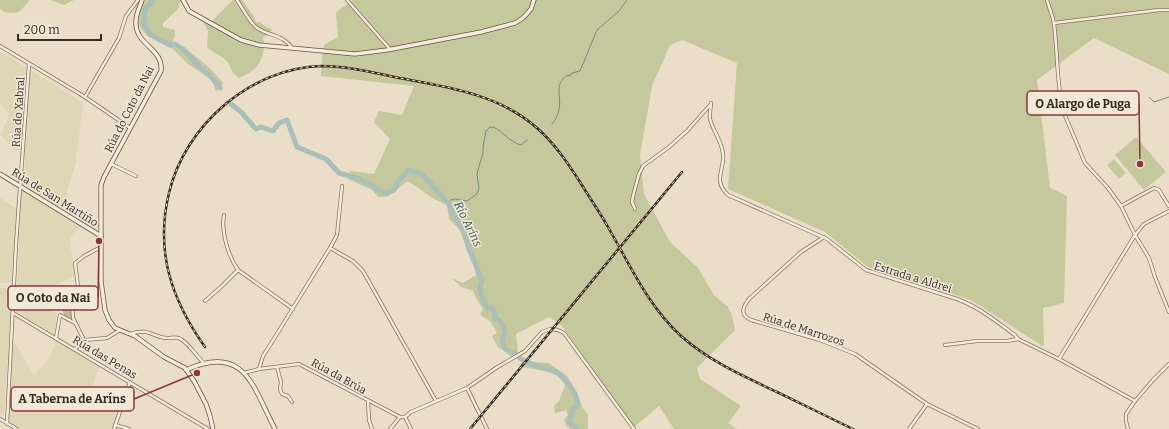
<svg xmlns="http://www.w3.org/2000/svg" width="1169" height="429" font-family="Bitter,serif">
<rect width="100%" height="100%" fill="#eadec9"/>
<g fill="#dfd6b7">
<polygon points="0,51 83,103 76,162 62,209 24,184 25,155 14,150 1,135 9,114 0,103"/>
<polygon points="23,191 81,227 69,239 76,275 56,285 45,306 57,314 54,335 16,311 21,193"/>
<polygon points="0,198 16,208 12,283 0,283"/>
<polygon points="0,288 12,288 4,416 0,414"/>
<polygon points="13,340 34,375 49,359 56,341 99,366 91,392 122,399 112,429 24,429 9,421"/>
</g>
<g fill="#c5c79d">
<path d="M0 0H30C19 11 21 15 4 12L0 8Z"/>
<polygon points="50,0 74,0 64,5"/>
<path d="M145 0H181L178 9 163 23V27L175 30V37L172 42C190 50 211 67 223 83L222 86 216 91 212 80 188 64 173 49 149 37 144 32 138 23 139 15Z"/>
<path d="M233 0H242C247 8 253 13 256 22H260L265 26 272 29 269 35 265 36 263 38C266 47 262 61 256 68 251 72 244 76 239 78 232 74 232 69 228 63 223 55 213 53 207 47L208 31 203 22 207 20 212 21Z"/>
<polygon points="353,0 1169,0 1169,74 1094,38 1037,80 1050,188 1067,196 1064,303 1043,308 1044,347 971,300 868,267 825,232 728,189 737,63 682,40 670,45 652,86 640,155 644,194 670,242 698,268 714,295 728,307 732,315 735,330 697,368 700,379 741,406 728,423 737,429 674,429 659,406 634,427 562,326 549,317 516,334 518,351 512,357 498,347 492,336 497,333 490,321 480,315 483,309 476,298 473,291 461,287 452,278 463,283 476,275 473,261 467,251 460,230 449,219 447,205 434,199 408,181 387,197 378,197 372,190 348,179 350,171 374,174 390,139 374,122 379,111 402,115 414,86 321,76 322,58 324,45 338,37 336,12"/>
<polygon points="1136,137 1166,172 1144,190 1115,155"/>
<polygon points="1114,159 1126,173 1119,179 1107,165"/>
<polygon points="526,358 533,362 549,363 567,376 577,392 582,407 588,415 588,429 570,429 566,425 564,419 568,415 566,410 555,413 554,406 559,401 565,385 557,375 548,372 518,366"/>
</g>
<polygon fill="#bbbd9c" points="66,302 67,304 71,303 72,318 68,318 64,315 61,303"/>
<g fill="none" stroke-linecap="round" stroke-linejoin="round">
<g stroke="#708c84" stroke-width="1">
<polyline points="1149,97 1154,102 1169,97"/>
<path d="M552 124C555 120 558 116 559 110 562 96 553 84 568 75L570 76 572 73 580 71 597 30 619 11 627 0"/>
<path d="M451 200 455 199 467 201 477 194 479 188 477 175 478 170 483 153V147L486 131 490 127C501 127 508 142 521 145L527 140"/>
<polyline points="448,203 450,201"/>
</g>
<g stroke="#a9bfb7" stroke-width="5">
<polyline points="153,0 145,9 144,24 150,34 158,39 170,45 175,44 183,49 198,65 212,78 220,88"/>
<path d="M231 104 241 112 256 129 261 127 273 131 279 123 287 120 297 147 326 159 339 173 357 178 373 186 379 191 387 193 394 190 400 179 409 170 423 175 448 203 454 216 465 233 469 249 482 280C477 291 482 298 488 308L491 307 494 310 495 319 499 320C503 327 508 333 502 340 504 348 506 351 514 352 524 365 537 365 551 370 564 374 574 390 578 403L576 407 573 408 569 421 572 425 578 429"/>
</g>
<g stroke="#84715f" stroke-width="4">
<g id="street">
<path d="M237 0C243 9 249 22 257 28 269 36 284 35 292 48"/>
<polyline points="347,0 390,49"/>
<path d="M1047 0C1049 8 1053 16 1054 24 1058 53 1056 84 1064 113L1085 163 1108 188 1121 206 1135 235 1149 258 1155 277 1169 312"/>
<polyline points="1054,23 1159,10 1169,10"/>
<polyline points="0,46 85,97 130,128"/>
<polyline points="85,97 119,38 126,16 138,0"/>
<path d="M711 103C711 108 709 114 710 119 713 131 722 141 723 154 725 170 712 180 728 195L827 239 866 270 957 299C979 307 997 322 1015 335L1018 339 1059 359 1135 401"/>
<polyline points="111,164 136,176"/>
<polyline points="1121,206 1154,188 1159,190 1169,206"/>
<polyline points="635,209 632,202 633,196 639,174 643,166 669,147 687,131 711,104"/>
<path d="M224 215C221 231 228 256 238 270L293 309"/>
<path d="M824 237 801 252 750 298C743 306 739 315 751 320L820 340 855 354 927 404 978 429"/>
<polyline points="330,248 353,261 363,271 436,401"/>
<polyline points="205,301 222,286 238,270"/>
<polyline points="13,313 208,429"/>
<path d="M131 334C147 327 155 338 167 338 173 338 178 336 182 340 191 346 196 356 204 363"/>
<polyline points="56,338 60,315 75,323"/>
<polyline points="84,340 73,318 72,304 77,299 79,294 75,263 84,256 101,247"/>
<polyline points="945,345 977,341 1007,341 1018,339"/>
<polyline points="75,349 84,340 107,338 120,330"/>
<polyline points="1059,359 1135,235 1144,224 1169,211"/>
<polyline points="277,367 281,382 280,389 282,394 288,396 292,402"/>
<polyline points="259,369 263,356 272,342 330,248 337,235 342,186"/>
<polyline points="244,373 259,369 299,364 400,417"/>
<polyline points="467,388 487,429"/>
<polyline points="368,401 369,420 372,429"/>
<polyline points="400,417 405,417 411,412 467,388 496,368 525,351 542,332 550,329 558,330 564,333 634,429"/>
<polyline points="405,417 411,429"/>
<polyline points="0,419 17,429"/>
<polyline points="7,424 16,244 29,64"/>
<polyline points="115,425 129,429"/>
<polyline points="114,429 130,382"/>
<polyline points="390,429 400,417"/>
<polyline points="909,429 927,404"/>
<polyline points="1128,429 1126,421 1126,414 1135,401 1153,380 1169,364"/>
</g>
</g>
<g stroke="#665242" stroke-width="5">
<g id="secondary">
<path d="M142 0C140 7 136 13 136 21 134 45 164 48 161 71L104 177 101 185V281L105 310 109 320 115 328 135 336 164 357 185 368 194 381 206 404 210 416 213 429"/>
<polyline points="183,0 189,11 241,40 259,45 355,54 387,50 481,32 515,23 523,18 531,9 534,0"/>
<polyline points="0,174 101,236"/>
<path d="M186 370C245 343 253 387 275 429"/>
</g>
</g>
<use href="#street" stroke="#f6ecdb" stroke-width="2.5"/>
<use href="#secondary" stroke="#f6ecdb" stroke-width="3.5"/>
<g stroke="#362a21" stroke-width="2.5">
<g id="rail">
<path d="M205 347C171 299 155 251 169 193 185 125 251 68 321 66 352 66 381 75 410 80 455 88 502 97 537 128 555 144 567 162 580 182 589 197 599 211 608 227 630 265 648 306 681 336 709 361 743 376 777 392 802 404 828 417 853 429"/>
<polyline points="470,429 682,172"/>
</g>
</g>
<use href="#rail" stroke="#f2e9d8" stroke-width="1" stroke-dasharray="3" stroke-linecap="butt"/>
</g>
<g text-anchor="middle" stroke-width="3" stroke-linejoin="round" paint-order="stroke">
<g font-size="11" fill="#362a21" stroke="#f2e9d8">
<text transform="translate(129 109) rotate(-63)" y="4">Rúa do Coto da Nai</text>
<text transform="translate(18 112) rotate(-86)" y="4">Rúa do Xabral</text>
<text transform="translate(55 197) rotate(32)" y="4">Rúa de San Martiño</text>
<text transform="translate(913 277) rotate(17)" y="4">Estrada a Aldrei</text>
<text transform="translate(804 329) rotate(18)" y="4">Rúa de Marrozos</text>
<text transform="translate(105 357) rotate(31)" y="4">Rúa das Penas</text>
<text transform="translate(339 376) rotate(29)" y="4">Rúa da Brúa</text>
</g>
<g font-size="12" font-style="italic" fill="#325550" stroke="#f2e9d8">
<text transform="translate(468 224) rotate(64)" y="4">Río Aríns</text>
</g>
</g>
<path fill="none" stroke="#8d363b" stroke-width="1.5" d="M1140 164L1139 103M99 241L98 298M197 373L134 399"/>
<g fill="#8d363b" stroke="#f2e9d8" stroke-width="1.5">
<circle cx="1140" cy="164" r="4"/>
<circle cx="99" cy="241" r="4"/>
<circle cx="197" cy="373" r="4"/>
</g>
<g fill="#f2e9d8" stroke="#8d363b" stroke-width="1.5">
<rect x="1027" y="91" width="112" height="24" rx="4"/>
<rect x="8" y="286" width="90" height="24" rx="4"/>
<rect x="11" y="387" width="123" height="24" rx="4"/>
</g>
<g font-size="12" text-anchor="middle" font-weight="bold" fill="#362a21">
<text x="1083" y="108">O Alargo de Puga</text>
<text x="53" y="302">O Coto da Nai</text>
<text x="72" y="403">A Taberna de Aríns</text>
</g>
<path d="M18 34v6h83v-6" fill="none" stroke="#362a21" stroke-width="2"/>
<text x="24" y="34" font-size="12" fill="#362a21" stroke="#f2e9d8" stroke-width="3" paint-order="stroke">200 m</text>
</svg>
